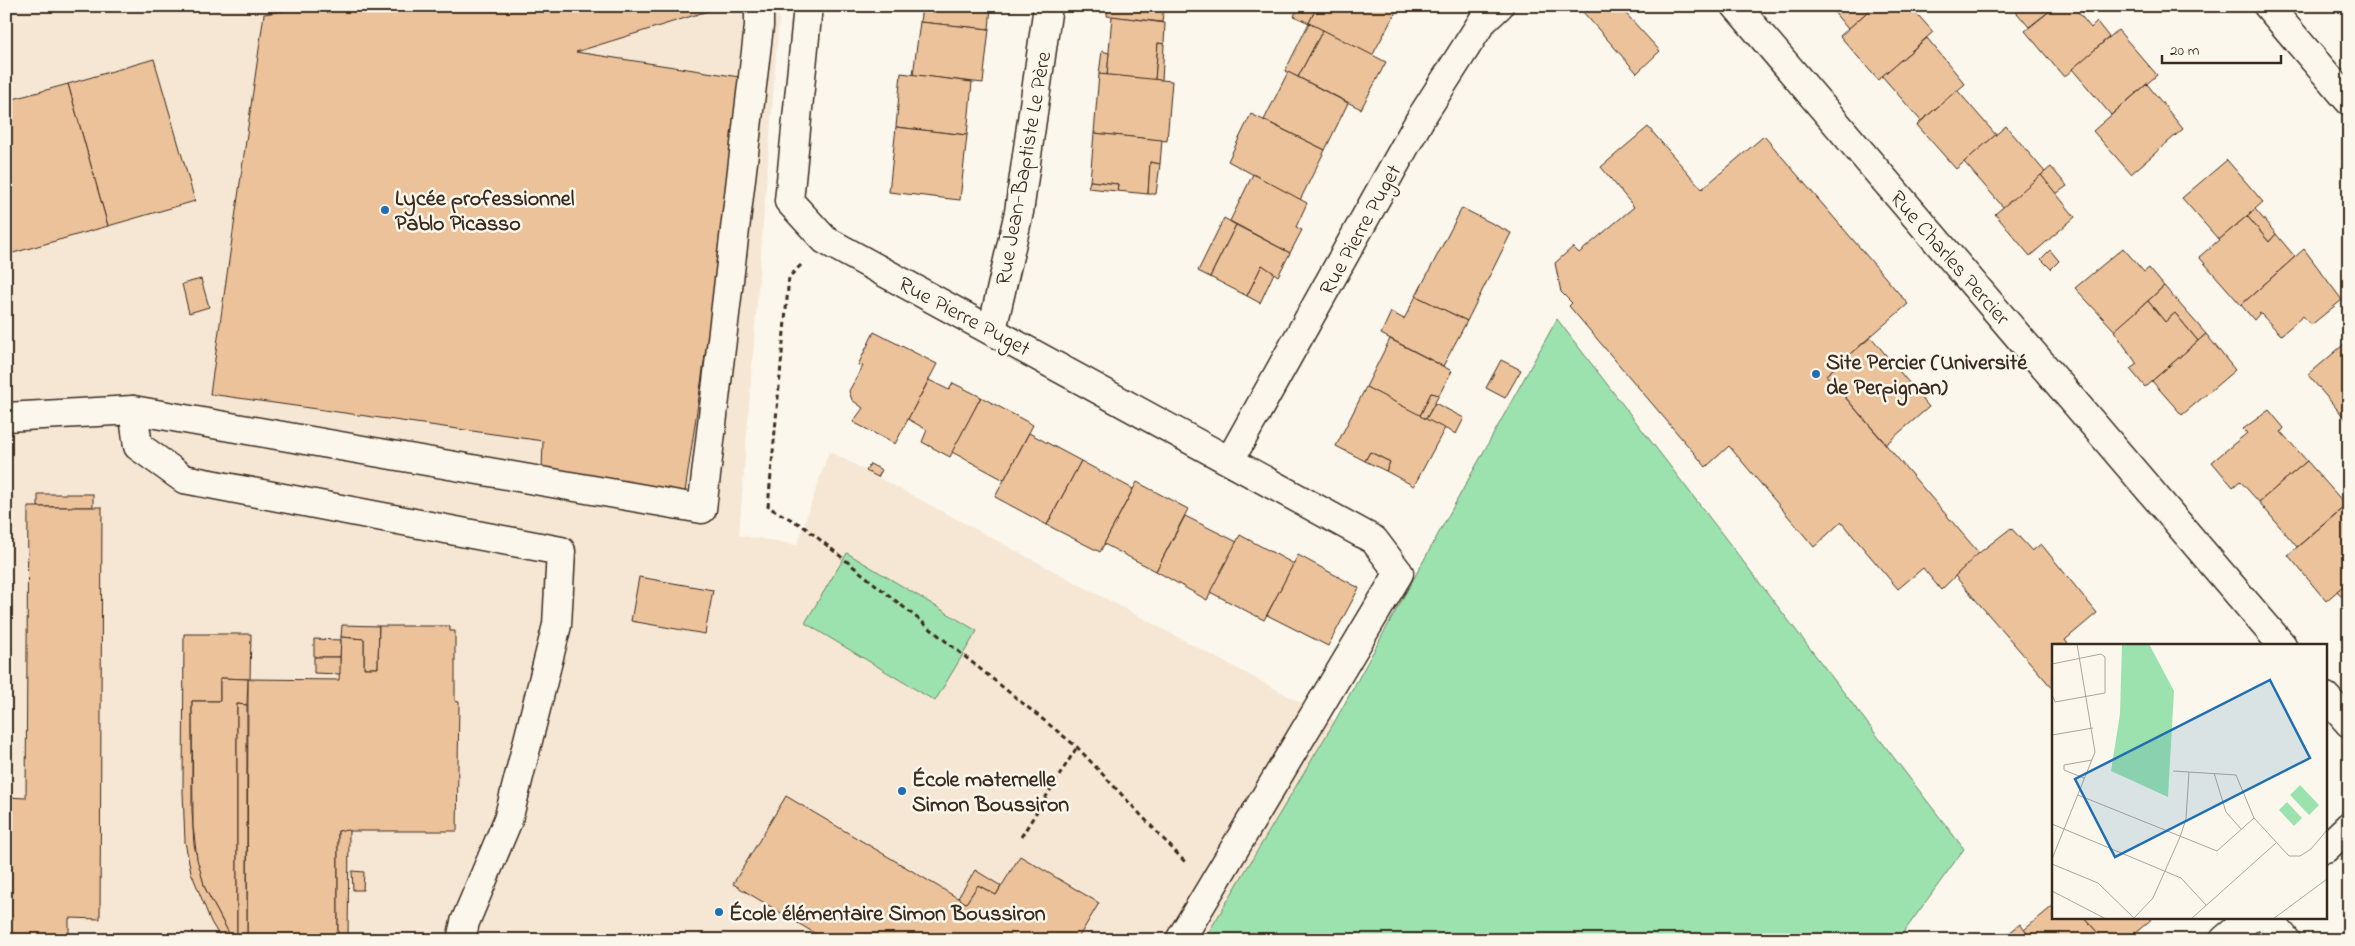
<svg xmlns="http://www.w3.org/2000/svg" width="2355" height="946" font-family="'Indie Flower',sans-serif">
<rect width="100%" height="100%" fill="#fbf7ec"/>
<filter id="ink" filterUnits="userSpaceOnUse"><feTurbulence type="fractalNoise" baseFrequency=".02" numOctaves="2"/><feDisplacementMap in="SourceGraphic" scale="10" xChannelSelector="R" yChannelSelector="G"/><feConvolveMatrix kernelMatrix="1 2 1 2 8 2 1 2 1" color-interpolation-filters="sRGB"/></filter>
<g filter="url(#ink)">
<polygon fill="#f6e7d4" points="6,6 780,6 739,535 797,545 829,451 1335,721 1204,940 6,940"/>
<g fill="#9ce2ae" stroke="#6c8666">
<polygon points="1557,319 1964,849 1898,940 1204,940 1335,721"/>
<polygon points="847,553 977,631 935,701 805,623"/>
</g>
<g fill="#ecc29b" stroke="#3b2a1e">
<polygon points="282,6 724,6 576,52 746,78 685,492 542,472 543,441 210,394 264,14 284,11"/>
<polygon points="922,6 991,6 989,29 920,22"/>
<polygon points="1108,6 1164,6 1162,22 1107,16"/>
<polygon points="1299,6 1317,6 1309,23 1294,16"/>
<polygon points="1317,6 1396,6 1398,8 1372,56 1309,23"/>
<polygon points="1589,6 1619,6 1660,51 1637,73 1583,12"/>
<polygon points="1829,6 1874,6 1848,29"/>
<polygon points="1874,6 1910,6 1933,32 1878,80 1840,36"/>
<polygon points="2011,6 2056,6 2029,27"/>
<polygon points="2056,6 2073,6 2091,28 2097,22 2109,37 2064,77 2025,31"/>
<polygon points="1112,16 1165,23 1164,44 1158,43 1155,80 1107,75"/>
<polygon points="920,22 989,29 983,83 913,75"/>
<polygon points="1309,23 1323,30 1298,77 1285,71"/>
<polygon points="1323,30 1386,62 1361,109 1298,77"/>
<polygon points="2118,30 2157,75 2111,115 2072,69"/>
<polygon points="1927,38 1965,84 1921,121 1882,76"/>
<polygon points="1158,43 1164,44 1162,81 1155,80"/>
<polygon points="1102,51 1109,53 1107,75 1099,74"/>
<polygon points="154,59 195,201 108,226 68,84"/>
<polygon points="1288,72 1348,103 1325,150 1264,120"/>
<polygon points="901,73 972,82 967,135 896,127"/>
<polygon points="1099,74 1172,81 1167,141 1094,133"/>
<polygon points="68,84 108,226 6,255 6,101"/>
<polygon points="2147,84 2183,129 2131,174 2093,131"/>
<polygon points="1957,90 1996,135 1956,169 1917,125"/>
<polygon points="1251,114 1325,150 1300,200 1228,161"/>
<polygon points="2006,126 2045,172 2004,208 1964,162"/>
<polygon points="896,127 967,135 960,200 889,192"/>
<polygon points="1648,127 1702,189 1764,136 1908,304 1826,375 1979,553 1941,590 1923,568 1898,589 1841,522 1814,547 1729,446 1706,467 1569,306 1572,303 1561,292 1555,263 1573,247 1579,253 1634,207 1601,167"/>
<polygon points="1094,133 1162,140 1160,164 1150,162 1148,194 1117,191 1118,184 1090,181"/>
<polygon points="2227,160 2263,202 2219,240 2182,198"/>
<polygon points="1150,162 1160,164 1156,194 1148,194"/>
<polygon points="2051,167 2067,186 2056,194 2041,175"/>
<polygon points="1253,174 1307,203 1296,227 1302,230 1290,253 1230,221"/>
<polygon points="2041,175 2075,217 2030,256 1995,214"/>
<polygon points="1090,181 1118,184 1117,191 1088,188"/>
<polygon points="1462,208 1511,233 1467,321 1416,296"/>
<polygon points="2255,209 2276,234 2269,242 2247,216"/>
<polygon points="2247,216 2269,242 2276,234 2295,257 2241,305 2199,257"/>
<polygon points="1224,218 1236,225 1210,277 1198,271"/>
<polygon points="1236,225 1290,253 1278,276 1262,265 1247,296 1210,277"/>
<polygon points="2123,248 2144,272 2149,268 2164,286 2115,331 2075,288"/>
<polygon points="2304,249 2342,300 2311,325 2303,316 2281,335 2260,313 2254,320 2241,305"/>
<polygon points="2050,250 2059,261 2051,269 2041,259"/>
<polygon points="1262,265 1274,273 1260,303 1247,296"/>
<polygon points="201,279 209,307 189,313 182,284"/>
<polygon points="2164,286 2206,334 2198,341 2175,313 2165,322 2148,301"/>
<polygon points="1416,296 1467,321 1443,366 1381,334 1391,312 1404,319"/>
<polygon points="2148,301 2165,322 2175,313 2198,341 2145,387 2130,369 2137,364 2114,331"/>
<polygon points="874,332 937,364 895,444 853,422 863,408 852,400 849,391 863,366 858,365"/>
<polygon points="2206,334 2235,370 2182,415 2152,381"/>
<polygon points="1871,337 1929,407 1886,444 1826,375"/>
<polygon points="1390,339 1452,371 1439,395 1431,393 1420,416 1366,387"/>
<polygon points="2349,340 2349,423 2308,375"/>
<polygon points="1501,360 1521,370 1505,398 1486,388"/>
<polygon points="929,380 949,390 953,383 981,397 950,457 922,442 927,430 908,419"/>
<polygon points="1366,387 1445,428 1414,486 1386,471 1390,462 1370,452 1365,461 1336,446"/>
<polygon points="1431,393 1439,395 1426,419 1420,416"/>
<polygon points="981,397 1033,425 1004,480 952,452"/>
<polygon points="1435,403 1464,418 1456,434 1426,419"/>
<polygon points="2269,410 2284,428 2281,432 2307,461 2259,502 2240,481 2233,487 2212,462 2247,433 2243,429"/>
<polygon points="1029,433 1081,461 1047,525 995,497"/>
<polygon points="1370,452 1390,462 1386,471 1365,461"/>
<polygon points="1081,461 1133,489 1100,552 1047,525"/>
<polygon points="2307,461 2346,505 2297,547 2259,502"/>
<polygon points="870,464 882,470 878,477 866,471"/>
<polygon points="1137,482 1188,509 1156,571 1104,544"/>
<rect x="38" y="494" width="55" height="13"/>
<polygon points="28,507 102,507 100,919 69,918 69,940 6,940 6,797 26,798"/>
<polygon points="2343,508 2349,514 2349,581 2326,601 2288,555"/>
<polygon points="1185,516 1237,542 1207,600 1156,571"/>
<polygon points="2011,528 2032,551 2041,544 2097,613 2065,640 2069,645 2054,645 2053,689 1955,576 1979,553"/>
<polygon points="1240,535 1294,564 1264,620 1210,592"/>
<polygon points="1298,555 1359,588 1328,646 1267,615"/>
<polygon points="639,577 713,590 705,634 631,621"/>
<polygon points="2349,581 2349,604 2337,591"/>
<polygon points="342,625 379,626 378,668 364,668 364,639 341,637"/>
<polygon points="379,626 450,626 450,631 455,631 455,701 459,702 457,831 338,831 338,940 247,940 248,679 339,680 341,637 364,639 364,668 378,668"/>
<polygon points="184,634 251,634 250,679 220,678 220,701 192,701 192,810 194,845 205,888 230,935 237,935 237,940 222,940 211,922 191,872 185,842 183,792"/>
<polygon points="314,639 341,640 340,657 314,657"/>
<polygon points="314,657 340,657 340,674 314,673"/>
<polygon points="220,678 248,679 247,705 237,704 237,935 230,935 205,888 197,859 193,826 192,701 220,701"/>
<polygon points="237,704 247,705 247,940 237,940"/>
<polygon points="786,796 966,903 978,885 996,895 1020,856 1099,903 1077,940 826,940 733,884"/>
<polygon points="349,830 348,940 338,940 338,831"/>
<polygon points="975,870 1001,886 996,895 978,885 966,903 958,898"/>
<polygon points="352,871 364,872 363,890 353,890"/>
<polygon points="2054,905 2054,917 2084,917 2104,940 2032,940 2024,930"/>
<polygon points="2084,917 2154,917 2127,940 2104,940"/>
<polygon points="2020,924 2032,940 2001,940"/>
</g>
<g fill="none" stroke-linecap="round" stroke-linejoin="round">
<g stroke="#3b2a1e" stroke-width="31">
<g id="minor">
<polyline points="808,6 789,201 825,240 1374,540 1399,573 1180,940"/>
<polyline points="1736,6 2282,645"/>
<polyline points="2268,6 2349,101"/>
<polyline points="992,330 1019,212 1048,6"/>
<polyline points="133,410 702,509 759,26 759,6"/>
<polyline points="6,417 133,410 138,446 184,479 561,551 557,625 508,820 465,922 461,940"/>
<polyline points="1230,460 1422,116 1482,22 1499,6"/>
<polyline points="2326,697 2349,723"/>
<polyline points="2326,848 2349,826"/>
<polyline points="2267,917 2286,940"/>
<polyline points="2224,940 2251,917"/>
</g>
</g>
<g stroke="#3b2a1e" stroke-width="3" stroke-dasharray="5 4" stroke-linecap="butt">
<polyline points="801,265 789,277 768,507 803,526 1077,747 1186,863"/>
<polyline points="1021,837 1077,747"/>
<polyline points="1142,940 1146,934"/>
</g>
<use href="#minor" stroke="#fbf7ec" stroke-width="28"/>
</g>
</g>
<g fill="#1f6fb2" stroke="#fbf7ec" stroke-width="2">
<circle cx="385" cy="210" r="5"/>
<circle cx="1816" cy="374" r="5"/>
<circle cx="902" cy="791" r="5"/>
<circle cx="719" cy="912" r="5"/>
</g>
<g text-anchor="middle" stroke-width="5" stroke-linejoin="round" paint-order="stroke">
<g font-size="22" fill="#3b2a1e" stroke="#fbf7ec">
<text transform="translate(1022 168) rotate(-80)" y="8">Rue Jean-Baptiste Le Père</text>
<text transform="translate(1359 229) rotate(-61)" y="8">Rue Pierre Puget</text>
<text transform="translate(1951 257) rotate(49)" y="8">Rue Charles Percier</text>
<text transform="translate(965 315) rotate(28)" y="8">Rue Pierre Puget</text>
</g>
<g font-size="22" font-weight="bold" fill="#3b2a1e" stroke="#fbf7ec" text-anchor="start">
<text x="395" y="205">Lycée professionnel<tspan x="395" dy="25">Pablo Picasso</tspan></text>
<text x="1826" y="369">Site Percier (Université<tspan x="1826" dy="25">de Perpignan)</tspan></text>
<text x="912" y="786">École maternelle<tspan x="912" dy="25">Simon Boussiron</tspan></text>
<text x="729" y="920">École élémentaire Simon Boussiron</text>
</g>
</g>
<g transform="translate(2052 644)">
<rect width="275" height="275" fill="#fbf7ec"/>
<path d="M70 0H97L122 47 116 153 59 127 68 70ZM248 141 267 161 257 171 238 151ZM235 158 250 174 242 182 227 166Z" fill="#9ce2ae"/>
<path fill="none" stroke="#aea59a" stroke-width="1" d="M0 20 49 10 53 13V49L3 58 0 50M0 91 41 84M121 127 184 131 202 174 237 212H248L259 205 275 186M162 129 174 168 189 185M32 134 12 126V121L40 116M26 151 165 207 202 174M0 180 129 234 154 261M0 215 43 108 25 0M0 220 46 239 82 274M0 247 54 275M81 275 101 254 128 193 134 175 137 128M139 275 224 199M221 275 275 235"/>
<path fill="#1f6fb2" fill-opacity="0.15" stroke="#1f6fb2" stroke-width="2.5" d="M218 36 258 114 63 213 23 135Z"/>
<rect width="275" height="275" fill="none" stroke="#3b2a1e" stroke-width="2.5"/>
</g>
<rect width="2355" height="946" fill="none" stroke="#fbf7ec" stroke-width="25"/>
<rect x="12" y="12" width="2330" height="921" fill="none" stroke="#3b2a1e" stroke-width="2" filter="url(#ink)"/>
<path d="M2162 55v8h119v-8" fill="none" stroke="#3b2a1e" stroke-width="2.5"/>
<text x="2170" y="55" font-size="15" fill="#3b2a1e" stroke="#fbf7ec" stroke-width="4" paint-order="stroke">20 m</text>
</svg>
